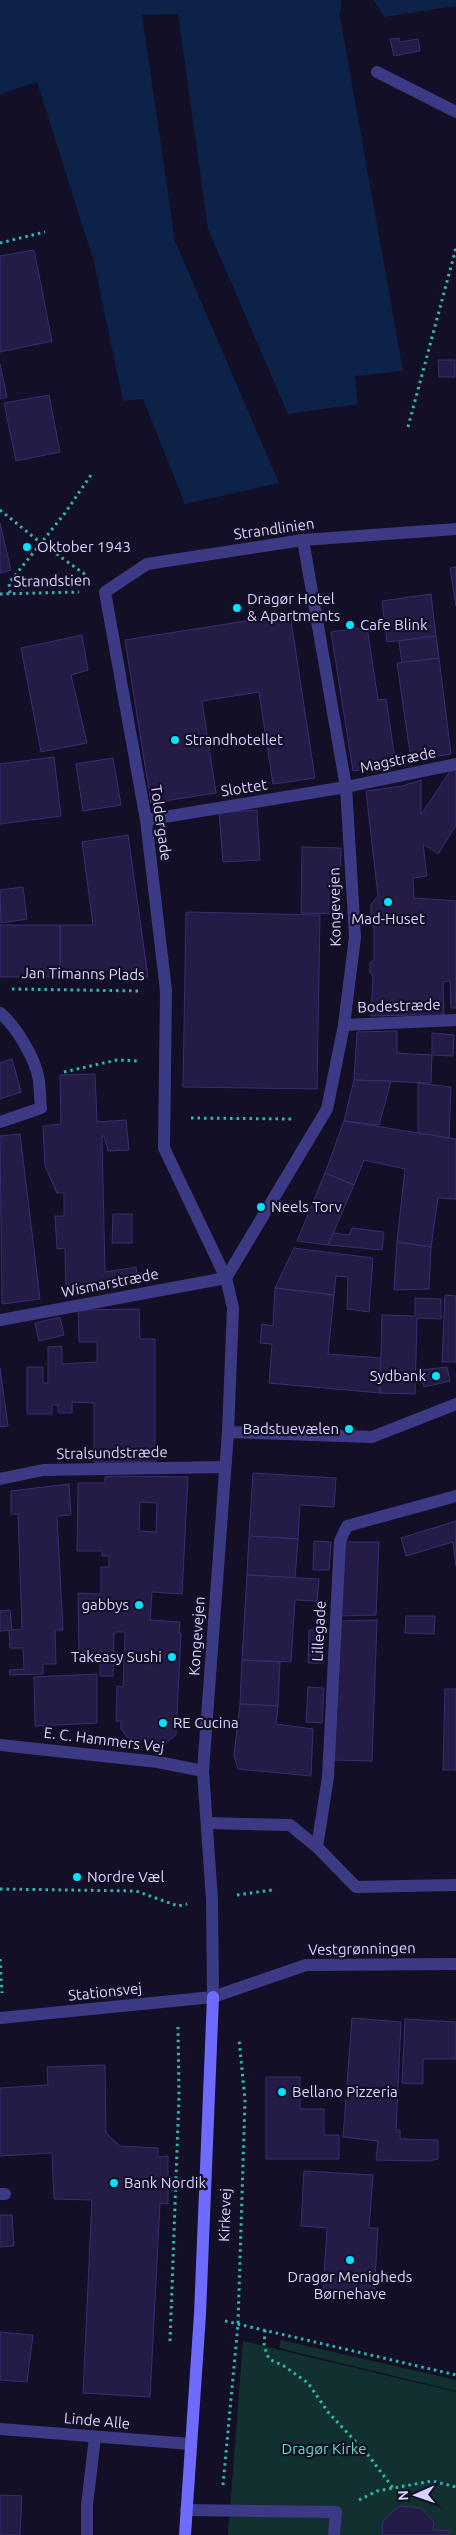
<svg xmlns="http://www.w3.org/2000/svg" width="456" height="2535" font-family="Ubuntu,sans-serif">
<rect width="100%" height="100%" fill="#130f26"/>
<g fill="#12302f">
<polygon points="281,2340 456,2380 456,2391 279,2348"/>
<polygon points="243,2341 456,2392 456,2535 228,2535"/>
</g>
<polygon fill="#0c2248" points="0,0 456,0 456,6 384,17 339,11 403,371 355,376 358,404 288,414 208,229 178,14 142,15 175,241 279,483 185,504 143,399 123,401 94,262 37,82 0,94"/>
<polygon fill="#130f26" points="341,0 374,0 384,17 341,11"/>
<g fill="#241b47" stroke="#3b2d73" fill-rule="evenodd">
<polygon points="399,38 400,42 418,39 420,51 394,56 390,39"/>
<polygon points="34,250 52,341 0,352 0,256"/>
<polygon points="438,360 455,360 455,377 439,377"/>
<polygon points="0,364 7,397 0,399"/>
<polygon points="49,395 60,452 16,461 4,403"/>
<polygon points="0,523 11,570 0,573"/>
<polygon points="456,567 456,606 450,568"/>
<polygon points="431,594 436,636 387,642 382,601"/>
<polygon points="290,614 315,778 273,784 259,692 202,701 216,793 151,803 125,640"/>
<polygon points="367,627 378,700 386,699 396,765 353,771 331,632"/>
<polygon points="82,635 88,670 71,675 87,743 41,752 21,648"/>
<polygon points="436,636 439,658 402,663 399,641"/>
<polygon points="439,658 451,754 411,760 397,663"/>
<polygon points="54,757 61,816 0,824 0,764"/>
<polygon points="113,758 121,805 83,811 76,764"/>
<polygon points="456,770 456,825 438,854 423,844 427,876 413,878 414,898 456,901 456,1008 451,1008 450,981 443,982 444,1015 417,1017 416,1015 371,1016 373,977 370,972 370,963 374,960 374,917 371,913 371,904 378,896 366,791 402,786 421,780 421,815 450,771"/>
<polygon points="257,810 260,860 223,862 219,813"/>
<polygon points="128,835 148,977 60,977 60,925 93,925 82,842"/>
<polygon points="302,847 341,848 340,914 301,913"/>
<polygon points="23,887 27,919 1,923 0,890"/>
<polygon points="186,912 320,915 317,1089 183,1087"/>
<rect x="0" y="925" width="60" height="52"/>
<polygon points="397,1031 397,1053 432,1055 431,1083 354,1080 357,1032"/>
<polygon points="432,1033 454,1035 453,1056 432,1055"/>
<polygon points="12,1059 21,1092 0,1099 0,1063"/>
<polygon points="60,1075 95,1074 97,1122 126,1120 129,1150 108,1151 104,1136 102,1136 105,1272 136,1267 138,1282 66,1290 65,1248 57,1249 55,1216 64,1216 64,1193 57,1193 45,1166 43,1126 61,1124"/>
<polygon points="354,1080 391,1081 379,1125 344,1121"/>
<polygon points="418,1083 451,1087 449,1138 418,1133"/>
<polygon points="344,1121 456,1139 456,1199 438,1198 431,1247 397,1242 405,1169 364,1160 354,1185 325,1173"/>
<polygon points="20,1134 40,1299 2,1304 0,1136"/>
<polygon points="325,1173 354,1185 328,1245 297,1241"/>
<polygon points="113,1214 132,1214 132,1243 112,1243"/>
<polygon points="352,1228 384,1232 382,1250 328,1245 333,1233 349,1235"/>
<polygon points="397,1242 431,1247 429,1289 394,1290"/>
<polygon points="294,1248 373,1258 369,1312 347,1309 348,1277 336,1276 334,1295 275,1288"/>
<polygon points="275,1288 334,1295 328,1354 381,1358 380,1393 269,1383 272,1344 260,1343 262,1324 273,1326"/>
<polygon points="445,1295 456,1296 456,1362 442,1362"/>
<polygon points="415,1298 441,1299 441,1319 417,1318 415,1394 380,1393 382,1315 415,1316"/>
<polygon points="139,1309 140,1339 155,1339 155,1462 94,1462 94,1403 72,1402 72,1413 58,1413 58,1405 52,1405 52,1414 27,1414 27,1367 43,1367 43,1383 48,1383 48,1347 62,1346 62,1364 97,1362 97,1342 79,1342 78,1310"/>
<polygon points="60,1317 64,1335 39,1341 35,1323"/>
<polygon points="447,1367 450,1381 424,1387 421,1370"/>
<polygon points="0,1368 8,1426 0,1427"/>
<polygon points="253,1473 336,1478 334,1507 300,1505 298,1539 249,1536"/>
<path d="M114 1476 188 1477 182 1594 152 1592 150 1620 180 1622 179 1633H181L176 1735 166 1743 128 1738 121 1729V1721H116L117 1686 123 1687 125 1632H114L113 1676H100V1653L79 1652 78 1593 101 1594V1567H109V1556H102V1551H77L78 1483H105V1477ZM140 1502 157 1503 156 1532 139 1531Z"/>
<polygon points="69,1484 71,1515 57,1516 63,1630 55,1630 56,1664 43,1664 43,1674 10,1675 9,1670 24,1669 23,1648 10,1648 9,1630 22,1629 18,1514 11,1514 11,1491"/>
<polygon points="456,1521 456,1566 453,1542 406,1556 401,1538"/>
<polygon points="249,1536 298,1539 295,1578 247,1575"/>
<polygon points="314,1541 331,1542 329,1570 313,1570"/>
<polygon points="345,1542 379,1542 376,1615 340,1616"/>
<polygon points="247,1575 319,1579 317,1601 295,1600 291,1662 242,1660"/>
<polygon points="10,1610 12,1630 0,1631 0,1611"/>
<polygon points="406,1616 435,1616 434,1634 405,1633"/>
<polygon points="377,1620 372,1761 333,1760 340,1621"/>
<polygon points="309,1630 325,1630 324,1663 308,1663"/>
<polygon points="242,1660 280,1662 278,1706 240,1704"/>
<polygon points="97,1674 97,1723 35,1726 34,1677"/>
<polygon points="308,1687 324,1688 322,1723 306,1722"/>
<polygon points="445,1689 456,1689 456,1770 443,1770"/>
<polygon points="240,1704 278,1706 276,1724 313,1729 311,1776 238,1769 234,1755"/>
<polygon points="352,2018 401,2022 396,2130 400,2130 400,2139 438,2140 438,2159 429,2161 376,2160 378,2141 343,2137"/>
<polygon points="405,2019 456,2022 456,2059 423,2059 423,2084 402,2083"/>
<polygon points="105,2065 106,2133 120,2146 158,2148 158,2157 168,2156 168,2204 160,2203 150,2397 83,2393 92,2200 54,2199 52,2153 0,2156 0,2088 48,2085 47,2067"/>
<polygon points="266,2077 300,2077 300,2109 324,2109 324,2135 339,2135 339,2159 266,2159"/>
<polygon points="304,2171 373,2175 369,2228 378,2228 374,2295 323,2292 327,2228 301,2226"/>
<polygon points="0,2215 12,2215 14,2246 0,2247"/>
<polygon points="0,2332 33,2335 27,2382 0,2380"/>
<polygon points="0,2495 22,2496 20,2535 0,2535"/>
<polygon points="399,2506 421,2508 434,2522 433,2530 450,2531 449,2535 382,2535 383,2521"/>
</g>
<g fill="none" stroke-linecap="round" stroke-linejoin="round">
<g stroke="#2fb8b0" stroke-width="3" stroke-dasharray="2.5 4" stroke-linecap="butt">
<polyline points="0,243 45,232"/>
<polyline points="408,427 456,248"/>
<polyline points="0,510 41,543 86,575"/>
<polyline points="10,593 9,583 65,513 91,475"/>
<polyline points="0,594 79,592"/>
<polyline points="12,989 141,991"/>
<polyline points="64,1072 117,1060 139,1061"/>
<polyline points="191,1118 292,1119"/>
<polyline points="0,1889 136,1891 178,1906 187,1904"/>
<polyline points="237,1895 272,1890"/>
<polyline points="0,1959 2,1993"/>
<polyline points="225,2321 456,2375"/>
<polyline points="265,2330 264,2346 269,2359 284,2366 308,2383 328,2412 368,2455 393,2488"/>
<polyline points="170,2341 179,2097 178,2027"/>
<polyline points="223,2485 238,2324 245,2100 239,2039"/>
<polyline points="359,2500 377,2491 432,2481 456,2487"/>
</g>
<g stroke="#3d3a85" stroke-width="12">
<polyline points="377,72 456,112"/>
<polyline points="0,2194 5,2194"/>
<polyline points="186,2510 336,2512 334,2535"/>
<polyline points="87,2535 87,2505 95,2437"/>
</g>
<g stroke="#3d3a85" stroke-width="12">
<polyline points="146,820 346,787 456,764"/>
<polyline points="226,1278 327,1109 344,1025 355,937 346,787 303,540"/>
</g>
<g stroke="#3d3a85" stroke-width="12">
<path d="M0 1013C16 1026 36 1059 39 1081 40 1090 40 1099 41 1108L0 1122"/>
<polyline points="344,1025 456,1020"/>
<polyline points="0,1320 226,1278"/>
<polyline points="228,1432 372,1437 456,1404"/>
<polyline points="0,1479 43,1470 225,1467"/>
<polyline points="0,1745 158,1762 203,1771"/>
<polyline points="207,1823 290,1825 317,1847 356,1887 456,1885"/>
<polyline points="317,1847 328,1777 340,1541 347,1526 456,1496"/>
<polyline points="0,2018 213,1997 212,1900 203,1771 228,1432 233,1308 226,1278 164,1148 166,991 146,820 105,592 147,564 303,540 456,529"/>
<polyline points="0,2429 191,2444"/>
</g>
<polyline stroke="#3d3a85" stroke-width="12" points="213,1997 306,1965 456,1964"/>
<polyline stroke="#6f6bff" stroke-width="12" points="185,2535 200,2314 213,1997"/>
</g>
<g fill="#00e5ff" stroke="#130f26" stroke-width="2">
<circle cx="27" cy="547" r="5"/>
<circle cx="237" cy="608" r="5"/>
<circle cx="350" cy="625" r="5"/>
<circle cx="175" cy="740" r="5"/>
<circle cx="388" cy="902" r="5"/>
<circle cx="261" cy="1207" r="5"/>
<circle cx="436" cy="1376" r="5"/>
<circle cx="349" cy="1429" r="5"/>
<circle cx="139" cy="1605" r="5"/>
<circle cx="172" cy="1657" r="5"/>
<circle cx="163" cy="1723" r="5"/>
<circle cx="77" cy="1877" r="5"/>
<circle cx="282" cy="2092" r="5"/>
<circle cx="114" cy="2183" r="5"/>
<circle cx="350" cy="2260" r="5"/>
</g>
<g text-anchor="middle" stroke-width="4.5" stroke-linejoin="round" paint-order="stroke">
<g font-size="15" fill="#d9d4ff" stroke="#130f26">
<text transform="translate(274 529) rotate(-8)" y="5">Strandlinien</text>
<text transform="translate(52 581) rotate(-1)" y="5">Strandstien</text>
<text transform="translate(398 760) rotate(-12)" y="5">Magstræde</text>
<text transform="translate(244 788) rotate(-9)" y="5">Slottet</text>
<text transform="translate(161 823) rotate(82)" y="5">Toldergade</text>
<text transform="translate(335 907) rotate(-91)" y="5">Kongevejen</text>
<text transform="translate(83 974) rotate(1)" y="5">Jan Timanns Plads</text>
<text transform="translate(399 1006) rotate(-2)" y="5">Bodestræde</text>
<text transform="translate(110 1283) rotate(-11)" y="5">Wismarstræde</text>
<text transform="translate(112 1453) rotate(-1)" y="5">Stralsundstræde</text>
<text transform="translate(319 1631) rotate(-87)" y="5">Lillegade</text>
<text transform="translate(197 1636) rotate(-86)" y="5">Kongevejen</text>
<text transform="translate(104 1740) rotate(7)" y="5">E. C. Hammers Vej</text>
<text transform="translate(362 1949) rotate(-1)" y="5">Vestgrønningen</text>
<text transform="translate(105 1992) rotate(-6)" y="5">Stationsvej</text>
<text transform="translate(225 2215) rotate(-88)" y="5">Kirkevej</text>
<text transform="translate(97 2421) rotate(5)" y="5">Linde Alle</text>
</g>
<g font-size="15" fill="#d9d4ff" stroke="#130f26" text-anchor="start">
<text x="37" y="552">Oktober 1943</text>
<text x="247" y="604">Dragør Hotel<tspan x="247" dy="17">&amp; Apartments</tspan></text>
<text x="360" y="630">Cafe Blink</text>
<text x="185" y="745">Strandhotellet</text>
<text x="388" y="924" text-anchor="middle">Mad-Huset</text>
<text x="271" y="1212">Neels Torv</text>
<text x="426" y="1381" text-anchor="end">Sydbank</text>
<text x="339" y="1434" text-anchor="end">Badstuevælen</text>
<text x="129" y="1610" text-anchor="end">gabbys</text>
<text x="162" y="1662" text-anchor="end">Takeasy Sushi</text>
<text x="173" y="1728">RE Cucina</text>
<text x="87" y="1882">Nordre Væl</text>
<text x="292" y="2097">Bellano Pizzeria</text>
<text x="124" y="2188">Bank Nordik</text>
<text x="350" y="2282" text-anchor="middle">Dragør Menigheds<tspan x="350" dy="17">Børnehave</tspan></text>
</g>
<g font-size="15" fill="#5fe0c0" stroke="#130f26">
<text x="324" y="2454">Dragør Kirke</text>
</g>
</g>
<g transform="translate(416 2495) rotate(268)" stroke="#130f26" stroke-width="4" paint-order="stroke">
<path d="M0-4L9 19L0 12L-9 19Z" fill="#d9d4ff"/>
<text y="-8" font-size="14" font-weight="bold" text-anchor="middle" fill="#d9d4ff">N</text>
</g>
</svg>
